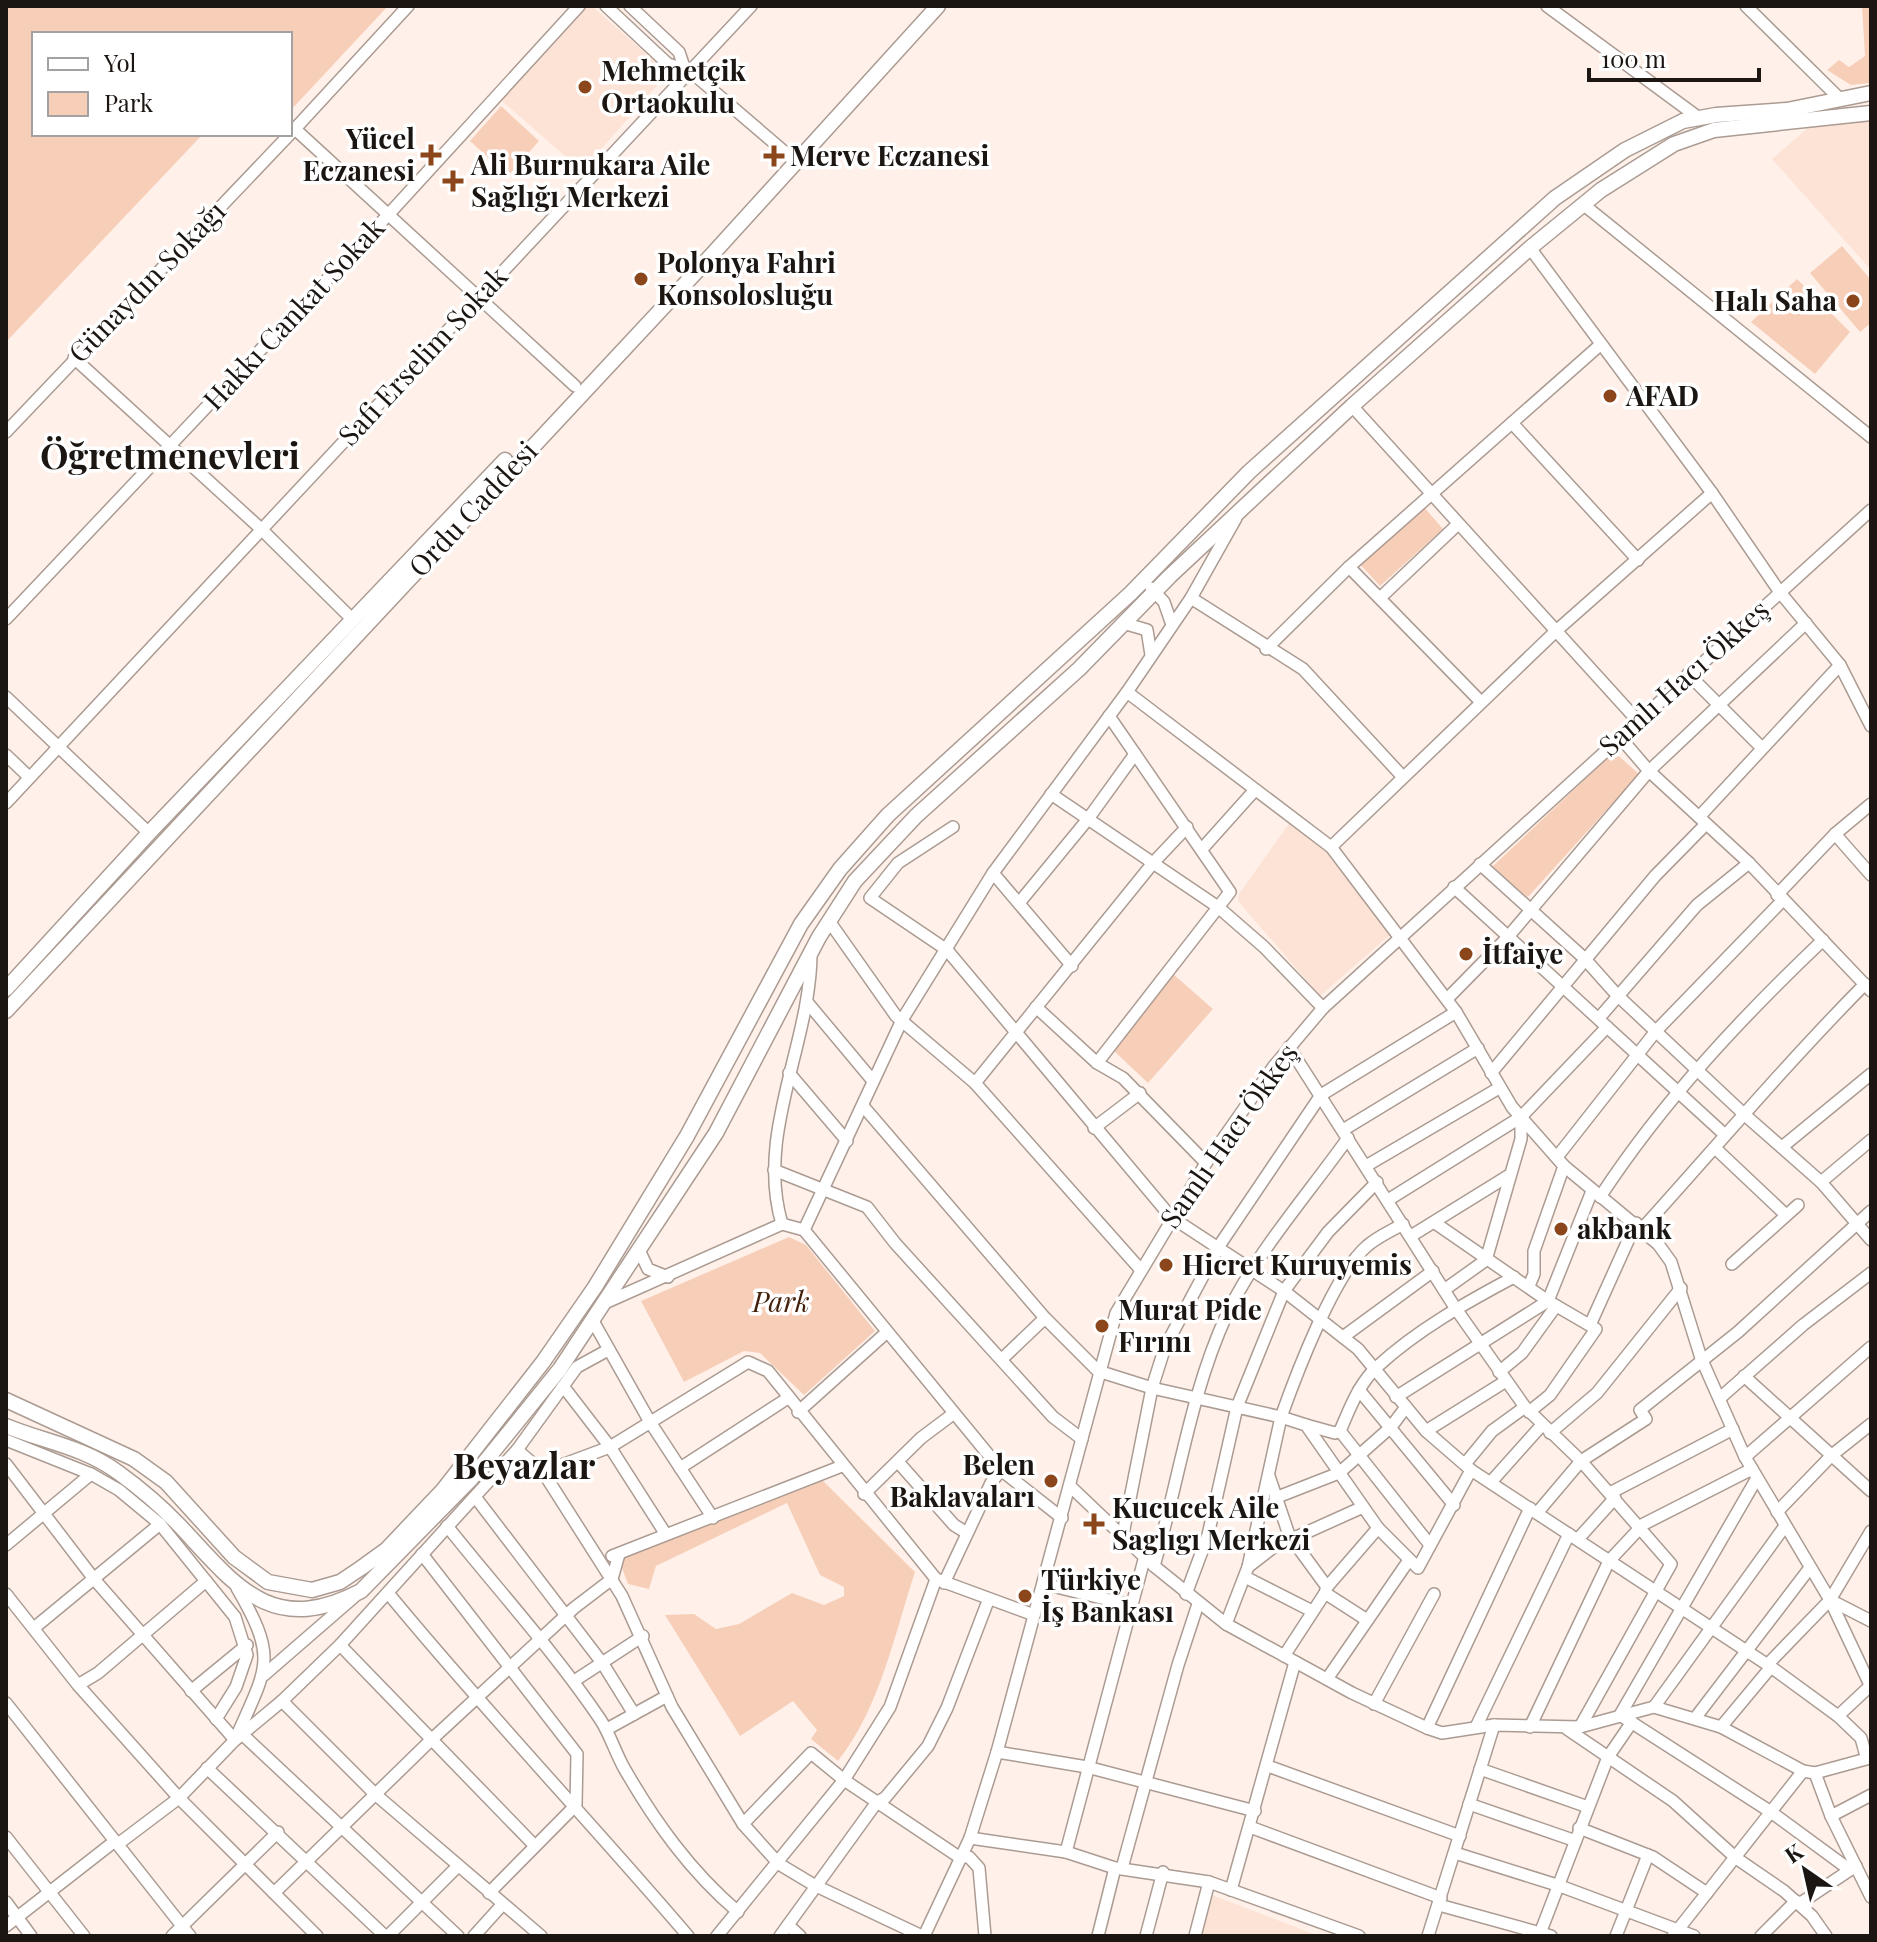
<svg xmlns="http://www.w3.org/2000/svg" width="1877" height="1942" font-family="'Playfair Display',serif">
<rect width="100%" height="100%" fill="#fff1ea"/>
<g fill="#fce3d6">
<polygon points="586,6 592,6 668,73 582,171 501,100"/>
<polygon points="1871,111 1871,270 1772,159 1818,119"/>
<polygon points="1290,822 1324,850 1390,935 1320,996 1238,901 1239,894"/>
<polygon points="1212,1895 1319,1936 1200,1936"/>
</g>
<g fill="#f7cfb9">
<polygon points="6,6 388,6 290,111 290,34 34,34 34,134 203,134 6,342"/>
<polygon points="1862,6 1871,6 1871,83 1851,85 1827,70 1839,60 1849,67 1865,56"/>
<polygon points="501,106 539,141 508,176 470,141"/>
<polygon points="1842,246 1871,280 1871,323 1860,332 1810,273"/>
<polygon points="1797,279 1850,332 1815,374 1751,322"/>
<polygon points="1423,506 1443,529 1380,586 1359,563"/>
<polygon points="1614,752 1639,774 1528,897 1523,894 1493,866"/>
<polygon points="1173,974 1213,1009 1148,1083 1113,1050"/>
<polygon points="789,1237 806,1245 875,1331 804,1395 760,1353 744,1351 684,1382 641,1301"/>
<path d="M820 1478 915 1572C894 1636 880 1708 838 1761L811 1739 817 1730 793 1701 740 1736 665 1615 694 1614 716 1629 739 1624 792 1593 824 1605 844 1596V1587L820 1575 787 1503 656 1566 649 1589 628 1584 619 1560Z"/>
</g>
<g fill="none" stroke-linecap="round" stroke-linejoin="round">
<g stroke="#ab9b92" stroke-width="14">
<g id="minor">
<polyline points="606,6 668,64 690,71 794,160"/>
<polyline points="630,6 679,52 684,67"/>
<polyline points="1547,6 1699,118"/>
<polyline points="1746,6 1839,98"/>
<polyline points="295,129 575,386"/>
<polyline points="292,132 408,6"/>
<polyline points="1584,205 1871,437"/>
<polyline points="1530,248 1712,493 1779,591 1840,665 1871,726"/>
<polyline points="74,358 260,528 352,619"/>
<polyline points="1352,406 1637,720"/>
<polyline points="1512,423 1638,560"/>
<polyline points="6,432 290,134"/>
<polyline points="1349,567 1481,702"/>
<polyline points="1151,588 1164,602 1172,625"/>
<polyline points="1191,598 1303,669 1402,776"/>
<polyline points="1380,598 1457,525"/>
<polyline points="6,619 388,215 579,6"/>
<polyline points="1123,623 1147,630 1151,655"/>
<polyline points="1266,649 1349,567 1600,345"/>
<polyline points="1688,674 1762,748"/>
<polyline points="1127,692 1331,847 1456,1012 1512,1107 1564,1166 1658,1244 1671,1262 1701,1358 1745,1457 1830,1600 1871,1687"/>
<polyline points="6,697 149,833"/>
<polyline points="1619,736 1649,771 1749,863 1871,991"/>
<polyline points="6,755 29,777"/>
<polyline points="1051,794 1218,907 1264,947 1323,1008"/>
<polyline points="6,803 751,6"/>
<polyline points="1699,817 1840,665"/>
<polyline points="953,827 898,863 870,898 947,950 1171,1217 1284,1291 1358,1349 1426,1431 1471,1470 1771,1667 1838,1716 1861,1738 1866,1756"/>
<polyline points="1835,834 1871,875"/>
<polyline points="1331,847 1556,631 1712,493"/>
<polyline points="1202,849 1254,791"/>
<polyline points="1480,864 1584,958 1617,995 1746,1116 1821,1182 1871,1240"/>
<polyline points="993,873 1072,966"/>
<polyline points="1454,887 1724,1134"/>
<polyline points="1777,895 1835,834 1871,804"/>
<polyline points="1019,903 1088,819 1135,754"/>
<polyline points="829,921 896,1016 975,1083"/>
<polyline points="1447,999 1507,938 1649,771 1806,623"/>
<polyline points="807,1002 873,1081"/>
<polyline points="1036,1007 1097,1063 1123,1078 1206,1163"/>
<polyline points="1599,1018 1697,905 1749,863"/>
<polyline points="1289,1047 1456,1309 1525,1407 1581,1461 1671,1564 1580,1727"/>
<polyline points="1097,1063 1230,892 1109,716"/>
<polyline points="789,1073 847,1141"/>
<polyline points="1491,1073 1655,876 1706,824"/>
<polyline points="863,1106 1045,1318 1098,1371 1152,1388 1281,1417 1248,1567 1226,1624"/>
<polyline points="1094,1128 1140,1093"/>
<polyline points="1343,1130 1478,1048"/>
<polyline points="1782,1147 1871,1074"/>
<polyline points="1715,1148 1786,1215"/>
<polyline points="1557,1157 1656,1031 1782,901"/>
<polyline points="1366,1166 1499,1088"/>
<polyline points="774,1170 867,1207 895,1243 1053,1417 1082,1439"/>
<polyline points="1821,1182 1871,1140"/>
<path d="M1600 1197C1663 1101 1740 1019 1823 940"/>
<polyline points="1388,1200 1521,1117 1607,1027"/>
<polyline points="1435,1223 1548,1301 1596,1329 1550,1395 1529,1412"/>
<path d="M782 1224C755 1134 811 1043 811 953"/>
<path d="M1403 1224C1391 1231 1377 1237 1367 1246 1334 1274 1296 1375 1281 1417L1306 1425 1378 1528 1418 1568 1471 1470"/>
<path d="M1642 1229C1716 1147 1787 1063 1865 984"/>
<polyline points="804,1230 902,1020 993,873 1127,692 1191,598 1236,518"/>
<polyline points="1411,1236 1508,1176"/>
<polyline points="640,1252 648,1269 668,1277"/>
<polyline points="1732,1264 1798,1205"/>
<polyline points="1140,1269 975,1083 1153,863 1187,827"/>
<polyline points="1529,1286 1534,1274 1534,1251 1564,1166"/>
<polyline points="1444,1290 1486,1260 1521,1139 1521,1117"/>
<polyline points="607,1302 782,1224 804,1230 1001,1470 1062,1518"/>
<polyline points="593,1321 650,1422 713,1518"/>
<polyline points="1590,1325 1636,1223"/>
<polyline points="1343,1337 1433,1271"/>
<polyline points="1002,1359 1045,1318"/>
<polyline points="1499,1372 1522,1353 1556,1306"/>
<polyline points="1744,1376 1871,1491"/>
<polyline points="563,1386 610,1447 665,1533"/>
<polyline points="1359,1390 1454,1505"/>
<polyline points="1396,1397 1548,1301 1592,1191"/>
<polyline points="1720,1398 1803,1325 1871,1273"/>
<polyline points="798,1412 886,1333"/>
<polyline points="1306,1425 1335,1433 1340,1431"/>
<polyline points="1426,1431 1506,1381"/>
<polyline points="1550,1433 1597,1393 1681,1288"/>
<polyline points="6,1440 91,1474 119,1490 160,1524 235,1617 247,1655 236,1687 216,1719"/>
<polyline points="517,1450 543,1472 622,1596 672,1707 743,1824 779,1864 814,1885 922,1936"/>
<polyline points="1745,1457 1871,1347"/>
<polyline points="899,1463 954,1525 967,1533"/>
<path d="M6 1464 94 1579 235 1740C267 1667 279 1660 237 1588"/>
<polyline points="1465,1464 1492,1431 1525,1407"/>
<polyline points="680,1468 788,1398"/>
<polyline points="543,1472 610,1447 748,1362 768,1371 936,1579 1034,1615"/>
<polyline points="1269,1476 1289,1535 1327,1587 1325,1593 1367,1620"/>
<polyline points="1757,1478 1620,1715 1771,1812 1850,1870 1856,1866"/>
<polyline points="1491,1482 1541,1426"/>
<polyline points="1071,1487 1154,1566 1226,1624 1352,1693 1427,1728 1442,1733 1494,1725 1580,1727 1654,1707 1721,1727 1803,1771 1815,1773 1870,1758"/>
<polyline points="1610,1493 1733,1429"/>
<polyline points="864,1494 921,1438 953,1414"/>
<polyline points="476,1498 603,1664 634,1714"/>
<polyline points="1275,1498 1339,1473 1391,1427 1406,1407"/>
<polyline points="1777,1512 1832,1455 1871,1424"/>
<polyline points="1537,1513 1581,1461 1646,1419 1640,1410 1738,1332 1871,1211"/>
<path d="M447 1526C498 1590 554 1651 600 1719 610 1734 615 1752 624 1768 655 1822 690 1871 738 1912"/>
<polyline points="1638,1527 1752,1469"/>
<polyline points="1123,1534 1152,1388 1165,1347 1219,1246 1321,1095 1456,1012"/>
<polyline points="1292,1539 1363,1507"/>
<polyline points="1578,1539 1615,1498"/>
<polyline points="6,1545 91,1474"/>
<path d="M1430 1545 1340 1431C1350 1408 1359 1383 1378 1366 1417 1330 1467 1302 1514 1277"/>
<polyline points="422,1554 577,1754 576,1805 489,1893"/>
<polyline points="612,1556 842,1466"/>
<path d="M1154 1566C1179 1481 1190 1394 1227 1314 1256 1253 1309 1193 1348 1138"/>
<polyline points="1248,1567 1289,1535"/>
<polyline points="1245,1577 1312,1611"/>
<polyline points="944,1583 991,1483 1001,1470"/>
<polyline points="1044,1584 1130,1605"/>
<polyline points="1327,1587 1378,1528"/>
<path d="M388 1593C485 1711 589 1820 688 1936"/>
<polyline points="6,1594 78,1685 179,1798 317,1936"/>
<polyline points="1186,1594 1208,1535 1237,1407 1284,1291 1328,1232 1377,1182"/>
<polyline points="1830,1600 1871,1621"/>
<polyline points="34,1628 160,1524"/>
<polyline points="340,1645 534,1845"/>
<polyline points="1284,1656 1325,1593"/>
<polyline points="1768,1664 1830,1600 1871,1531"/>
<polyline points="264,1675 354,1597"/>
<polyline points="1327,1679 1409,1560"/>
<polyline points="574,1681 643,1636"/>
<polyline points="78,1685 98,1673 206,1581"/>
<polyline points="191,1691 247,1645"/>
<polyline points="282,1701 375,1794 541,1936"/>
<polyline points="6,1703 190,1936"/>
<polyline points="1374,1704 1434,1594"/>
<polyline points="1654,1707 1785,1526"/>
<polyline points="1838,1716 1870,1686"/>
<polyline points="1696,1717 1809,1569"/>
<polyline points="1476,1727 1569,1534"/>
<polyline points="1530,1727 1609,1561 1639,1529"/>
<polyline points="1721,1727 1771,1667"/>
<polyline points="1427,1728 1530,1508"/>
<polyline points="607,1729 667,1696"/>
<polyline points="1567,1729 1673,1801 1736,1858 1784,1891 1812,1916 1826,1936"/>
<polyline points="242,1734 458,1936"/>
<polyline points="997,1752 1087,1767 1255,1811"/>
<polyline points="1268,1766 1460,1836"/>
<polyline points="207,1768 385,1936"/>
<polyline points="1480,1769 1588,1807"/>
<polyline points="1815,1773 1831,1816 1871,1897"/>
<polyline points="1469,1804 1573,1840"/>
<polyline points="1831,1816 1871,1795"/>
<polyline points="743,1824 811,1753 844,1780 959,1857 969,1857 979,1868 985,1936"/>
<polyline points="1250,1827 1441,1898"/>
<polyline points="1579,1828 1653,1857 1707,1893"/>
<polyline points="6,1837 84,1936"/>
<polyline points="970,1838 1066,1852 1115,1868 1209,1882 1359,1936"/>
<polyline points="118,1844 179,1798 235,1740 282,1701 340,1645 517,1450 577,1367 608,1350"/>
<polyline points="1066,1852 1145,1556"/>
<polyline points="1455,1853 1560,1886 1694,1936"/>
<polyline points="1122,1868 1178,1665 1198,1604"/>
<polyline points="1231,1890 1295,1662"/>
<polyline points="274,1893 430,1741 574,1608 612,1579 619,1554"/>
<polyline points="6,1902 31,1936"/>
<polyline points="1799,1904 1850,1870"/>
<polyline points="1439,1905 1551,1936"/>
<polyline points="788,1925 800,1936"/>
<polyline points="6,1926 115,1841"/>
<polyline points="172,1936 278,1832"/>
<polyline points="388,1936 458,1866"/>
<polyline points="474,1936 502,1905"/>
<polyline points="717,1936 844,1780 890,1707 936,1579"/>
<polyline points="780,1936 877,1802 885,1798 928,1746 947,1708 988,1601"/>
<polyline points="924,1936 970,1838 997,1752 1116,1313 1206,1163 1274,1066 1323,1008 1871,510"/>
<polyline points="1098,1936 1115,1868"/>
<polyline points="1146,1936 1163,1872"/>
<polyline points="1195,1936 1209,1882"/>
<polyline points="1428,1936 1494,1725"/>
<polyline points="1539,1936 1608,1757 1632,1722"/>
<polyline points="1616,1936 1648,1855"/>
<polyline points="1673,1936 1803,1771"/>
<polyline points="1761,1936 1796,1901"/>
</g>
</g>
<g stroke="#ab9b92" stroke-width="17">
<g id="major">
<polyline points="6,989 149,833 505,460"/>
<polyline points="6,1011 698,270 938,6"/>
<polyline points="6,1400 134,1459 166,1482 234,1557 268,1582 312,1590 340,1582 361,1568 386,1550 443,1490 543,1362 595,1287 687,1136 801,924 840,869 888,815 1131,593 1249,472 1555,198 1625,150 1683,121 1716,115 1787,110 1871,93"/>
<path d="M6 1426C45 1442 84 1447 119 1473 141 1489 161 1506 180 1526 235 1585 272 1638 361 1591L471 1479 560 1369 716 1133 819 937 855 881 916 816 1079 669 1170 576 1352 406 1530 248 1601 190 1674 144 1714 130 1871 113"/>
</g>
</g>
<use href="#minor" stroke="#fff" stroke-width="11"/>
<use href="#major" stroke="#fff" stroke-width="14"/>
</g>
<g fill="#8b471b" stroke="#fff" stroke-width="3">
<circle cx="585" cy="87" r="8"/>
<path d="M427 143h8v8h8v8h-8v8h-8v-8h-8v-8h8z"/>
<path d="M770 144h8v8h8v8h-8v8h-8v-8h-8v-8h8z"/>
<path d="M449 169h8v8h8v8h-8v8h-8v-8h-8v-8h8z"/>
<circle cx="641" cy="279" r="8"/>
<circle cx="1853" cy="301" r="8"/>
<circle cx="1610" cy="396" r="8"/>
<circle cx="1466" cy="954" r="8"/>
<circle cx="1561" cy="1229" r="8"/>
<circle cx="1166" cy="1265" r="8"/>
<circle cx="1102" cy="1326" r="8"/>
<circle cx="1051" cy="1481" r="8"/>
<path d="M1090 1512h8v8h8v8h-8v8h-8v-8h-8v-8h8z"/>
<circle cx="1025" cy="1596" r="8"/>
</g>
<g text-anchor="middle" stroke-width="7" stroke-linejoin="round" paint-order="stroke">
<g font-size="28" font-weight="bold" fill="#1c1613" stroke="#fff" text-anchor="start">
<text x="601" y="81">Mehmetçik<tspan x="601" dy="32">Ortaokulu</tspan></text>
<text x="415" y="149" text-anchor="end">Yücel<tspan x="415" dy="32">Eczanesi</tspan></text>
<text x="790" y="166">Merve Eczanesi</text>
<text x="471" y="175">Ali Burnukara Aile<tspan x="471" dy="32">Sağlığı Merkezi</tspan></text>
<text x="657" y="273">Polonya Fahri<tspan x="657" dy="32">Konsolosluğu</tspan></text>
<text x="1837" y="311" text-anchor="end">Halı Saha</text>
<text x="1626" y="406">AFAD</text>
<text x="1482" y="964">İtfaiye</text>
<text x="1577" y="1239">akbank</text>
<text x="1182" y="1275">Hicret Kuruyemis</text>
<text x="1118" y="1320">Murat Pide<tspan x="1118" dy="32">Fırını</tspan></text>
<text x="1035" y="1475" text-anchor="end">Belen<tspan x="1035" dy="32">Baklavaları</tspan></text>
<text x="1112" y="1518">Kucucek Aile<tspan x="1112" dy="32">Saglıgı Merkezi</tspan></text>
<text x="1041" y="1590">Türkiye<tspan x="1041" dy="32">İş Bankası</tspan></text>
</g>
<g font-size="28" fill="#1c1613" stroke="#fff">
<text transform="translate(147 282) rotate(-46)" y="10">Günaydın Sokağı</text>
<text transform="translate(294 314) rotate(-47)" y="10">Hakkı Cankat Sokak</text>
<text transform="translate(423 356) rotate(-47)" y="10">Safi Erselim Sokak</text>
<text transform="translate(473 509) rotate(-47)" y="10">Ordu Caddesi</text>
<text transform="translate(1684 678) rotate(-42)" y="10">Samlı Hacı Ökkeş</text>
<text transform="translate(1229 1136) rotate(-55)" y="10">Samlı Hacı Ökkeş</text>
</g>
<g font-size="28" font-style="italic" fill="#411f08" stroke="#fff">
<text x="781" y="1312">Park</text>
</g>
<g font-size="36" font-weight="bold" fill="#1c1613" stroke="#fff">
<text x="170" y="469">Öğretmenevleri</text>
<text x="524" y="1479">Beyazlar</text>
</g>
</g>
<rect width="1877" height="1942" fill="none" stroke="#1c1613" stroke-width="16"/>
<rect x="32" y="32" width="260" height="104" fill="#ffffff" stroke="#a4a2a1" stroke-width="2"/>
<rect x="48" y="58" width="40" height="12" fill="#ffffff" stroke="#a4a2a1" stroke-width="2"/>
<text x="104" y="72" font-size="24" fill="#1c1613">Yol</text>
<rect x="48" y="92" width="40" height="24" fill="#f7cfb9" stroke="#a4a2a1" stroke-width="2"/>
<text x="104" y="112" font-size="24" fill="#1c1613">Park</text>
<g transform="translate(1805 1870) rotate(326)" stroke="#ffffff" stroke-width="6" paint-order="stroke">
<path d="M0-6L14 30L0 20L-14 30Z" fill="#1c1613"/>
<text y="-12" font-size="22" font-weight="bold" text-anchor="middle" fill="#1c1613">K</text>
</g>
<path d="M1589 68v12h170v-12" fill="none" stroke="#1c1613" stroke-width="4"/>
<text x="1601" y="68" font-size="24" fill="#1c1613" stroke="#ffffff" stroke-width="6" paint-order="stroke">100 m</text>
</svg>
